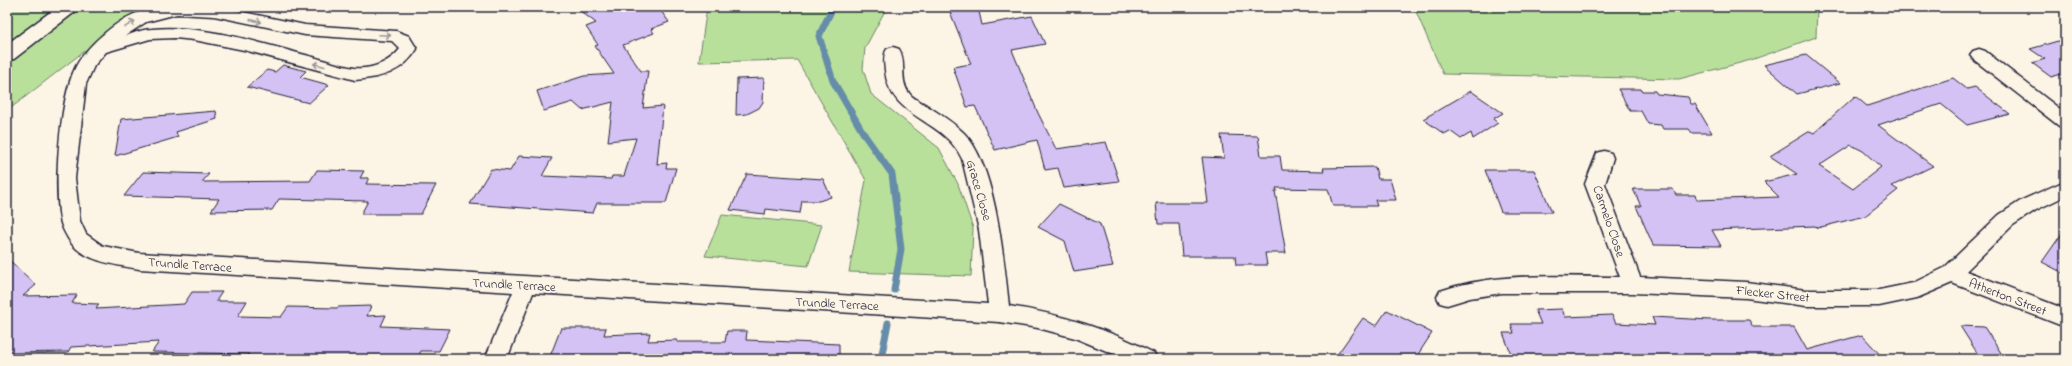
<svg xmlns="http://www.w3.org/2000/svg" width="2072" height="366" font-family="'Indie Flower',sans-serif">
<rect width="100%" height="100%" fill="#fcf5e5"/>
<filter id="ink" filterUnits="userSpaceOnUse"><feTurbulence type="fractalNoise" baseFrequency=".025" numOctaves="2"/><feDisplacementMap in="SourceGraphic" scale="8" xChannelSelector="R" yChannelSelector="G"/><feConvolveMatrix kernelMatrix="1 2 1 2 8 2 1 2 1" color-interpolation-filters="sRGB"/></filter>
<g filter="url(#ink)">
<g fill="#b9e09b" stroke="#6e816b">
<polygon points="7,7 141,7 7,111"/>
<polygon points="707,7 887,7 865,48 863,69 871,94 939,148 958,184 973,228 971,276 849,272 866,180 797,60 699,62"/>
<polygon points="1414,7 1817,7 1816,37 1751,60 1679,79 1443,74"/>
<polygon points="722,215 822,225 808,266 705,256"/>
</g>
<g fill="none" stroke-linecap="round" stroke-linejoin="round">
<g stroke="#658da9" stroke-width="7">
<polyline points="833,7 819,36 833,81 865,136 892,174 901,249 894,290"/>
<polyline points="881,359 888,323"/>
</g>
</g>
<g fill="#d3c2f3" stroke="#22223b" fill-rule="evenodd">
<polygon points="575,7 658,7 669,22 651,29 654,33 623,45 641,71 648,71 643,108 663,106 657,164 667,163 666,168 676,168 666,203 597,203 593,213 470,204 491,169 510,171 519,156 552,158 542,176 611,179 612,176 624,176 636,138 608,141 613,102 582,110 573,102 544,111 537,91 584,76 614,74 595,46 598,45 586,27 596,23"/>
<polygon points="948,7 978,7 982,25 1032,16 1045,44 1012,50 1038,113 1056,149 1106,142 1119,181 1064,188 1058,168 1045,170 1037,140 995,150 975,106 967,107 953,67 971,64"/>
<polygon points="2065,39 2065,73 2051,77 2032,63 2045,59 2030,49"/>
<polygon points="1806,55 1840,83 1797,94 1764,65"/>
<polygon points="283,65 306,71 300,77 329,85 309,103 247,87 267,70 275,72"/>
<polygon points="764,78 763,102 759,108 747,114 736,115 737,79"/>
<path d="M1953 78 1967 89 1975 87 2010 114 1967 125 1941 104 1878 125 1933 166 1892 186 1898 190 1865 216 1817 228 1815 226 1712 230 1721 246 1653 245 1636 206H1641L1633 189H1673L1676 195H1695L1697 200 1779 197 1764 182 1797 174 1770 156 1810 131 1814 133 1855 96 1867 106ZM1851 145 1863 151 1881 167 1853 189 1819 166Z"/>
<polygon points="1618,89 1641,89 1642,91 1655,91 1657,94 1688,97 1691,104 1695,104 1712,133 1692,133 1689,129 1663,129 1661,125 1648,124 1641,111 1630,111"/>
<polygon points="1471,91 1503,113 1493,119 1498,123 1473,139 1471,133 1461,139 1450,131 1444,134 1423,119"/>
<polygon points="216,111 217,119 176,132 178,137 115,156 121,119"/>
<polygon points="1221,135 1258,136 1261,156 1280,156 1282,170 1324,171 1323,168 1375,167 1378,179 1390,179 1396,200 1375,200 1377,206 1333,206 1328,189 1276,188 1277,191 1275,191 1286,253 1265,253 1267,265 1236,265 1235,256 1182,256 1179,224 1158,224 1156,203 1208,203 1202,157 1224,158"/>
<polygon points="317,170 364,171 360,178 369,178 366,184 436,185 421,214 361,214 368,201 279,199 272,210 211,211 219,199 124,196 143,172 209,174 202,182 310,181"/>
<polygon points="1485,170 1534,170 1552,212 1501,212"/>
<polygon points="747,174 823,179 831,197 819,201 802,201 800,213 766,209 765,214 730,210"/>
<polygon points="1059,204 1100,224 1113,266 1074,272 1065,241 1038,227"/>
<polygon points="2065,229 2065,274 2042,262"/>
<polygon points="7,258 36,285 23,296 77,295 72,303 99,304 96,309 184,304 192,292 222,292 216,301 247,301 238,316 281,317 288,307 337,308 338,307 371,306 367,316 386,315 381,326 450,329 439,351 421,351 417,359 246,359 249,354 152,352 159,342 71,347 68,352 7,353"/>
<polygon points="1562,309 1565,317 1612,315 1616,323 1655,325 1652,317 1710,320 1749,320 1753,327 1794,327 1807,350 1862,335 1884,359 1513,359 1503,333 1514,333 1511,324 1541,324 1535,310"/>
<polygon points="1387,310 1432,333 1415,359 1334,359 1363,318 1376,326"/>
<polygon points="1960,326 1984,327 2005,359 1981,359"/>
<polygon points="561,328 606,328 604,335 650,333 648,341 677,340 677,342 725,342 727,331 747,331 746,340 839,344 839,359 549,359"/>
</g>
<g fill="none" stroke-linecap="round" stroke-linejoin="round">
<g stroke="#22223b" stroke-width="3">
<g id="minor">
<path d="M164 7H219L305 25 396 31 409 36 417 49C403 72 381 78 355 80L244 50 194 40 175 38 150 39 106 52 94 66 86 84 75 178 80 221 86 234 103 246 139 253 988 304 979 230 962 159C944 118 889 119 885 70 884 63 883 55 887 49L893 47 899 49C907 61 899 80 909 93 912 98 921 102 926 105 940 114 954 123 965 134 996 167 1004 261 1009 306 1060 314 1108 329 1154 353L1157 359H1126L1075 338 1038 328 999 322 533 293 507 359H485L513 292 139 269C117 265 87 262 72 244 67 238 61 226 60 219 54 184 59 91 79 61 91 43 114 23 134 14 143 10 155 9 164 7ZM177 14 214 16 305 35 392 41 400 49C390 62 372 70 354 68 341 66 327 61 313 57 263 44 204 24 152 29 143 29 134 33 125 36L146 22Z"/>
<polygon points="1979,49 1985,51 2065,113 2065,128 2059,126 1973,59 1970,55 1973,51"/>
<path d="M1604 151 1611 153 1613 158 1605 184 1640 277 1746 282 1806 290H1879L1913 283 1944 268 1999 215 2022 200 2065 181V196L2036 210 2013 225 1966 271 2065 309V327L1952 283 1917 298 1879 306H1806L1746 298 1633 293H1502L1470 298 1447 305 1440 303 1437 297 1440 291C1499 271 1558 277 1620 277L1585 184 1597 153Z"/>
</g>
</g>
<g stroke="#22223b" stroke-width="3">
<polygon id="primary" points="57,7 78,7 76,11 14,59 7,60 7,44"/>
</g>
<use href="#minor" fill="#fcf5e5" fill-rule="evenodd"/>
<use href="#primary" fill="#fcf5e5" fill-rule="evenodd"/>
</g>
<defs><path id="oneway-shaft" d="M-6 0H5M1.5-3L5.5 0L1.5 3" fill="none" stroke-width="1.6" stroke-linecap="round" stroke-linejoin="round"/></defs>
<g stroke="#9a9698">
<use href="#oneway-shaft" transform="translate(256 21) rotate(13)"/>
<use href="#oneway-shaft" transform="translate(130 24) rotate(-32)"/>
<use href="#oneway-shaft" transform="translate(385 35) rotate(3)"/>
<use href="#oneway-shaft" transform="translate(319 65) rotate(-166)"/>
</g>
</g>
<g text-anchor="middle" stroke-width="3.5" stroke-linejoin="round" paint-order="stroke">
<g font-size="13" fill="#22223b" stroke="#fcf5e5">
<text transform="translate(980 190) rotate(74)" y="5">Grace Close</text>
<text transform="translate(1610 221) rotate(71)" y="5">Carmelo Close</text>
<text transform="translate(190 264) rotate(4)" y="5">Trundle Terrace</text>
<text transform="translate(514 284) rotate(3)" y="5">Trundle Terrace</text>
<text transform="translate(1773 293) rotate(6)" y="5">Flecker Street</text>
<text transform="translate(2008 296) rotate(21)" y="5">Atherton Street</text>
<text transform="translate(837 303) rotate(3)" y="5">Trundle Terrace</text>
</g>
</g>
<rect width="2072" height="366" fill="none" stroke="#fcf5e5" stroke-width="24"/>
<rect x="12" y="12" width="2048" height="342" fill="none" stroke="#22223b" stroke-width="1.5" filter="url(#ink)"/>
</svg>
